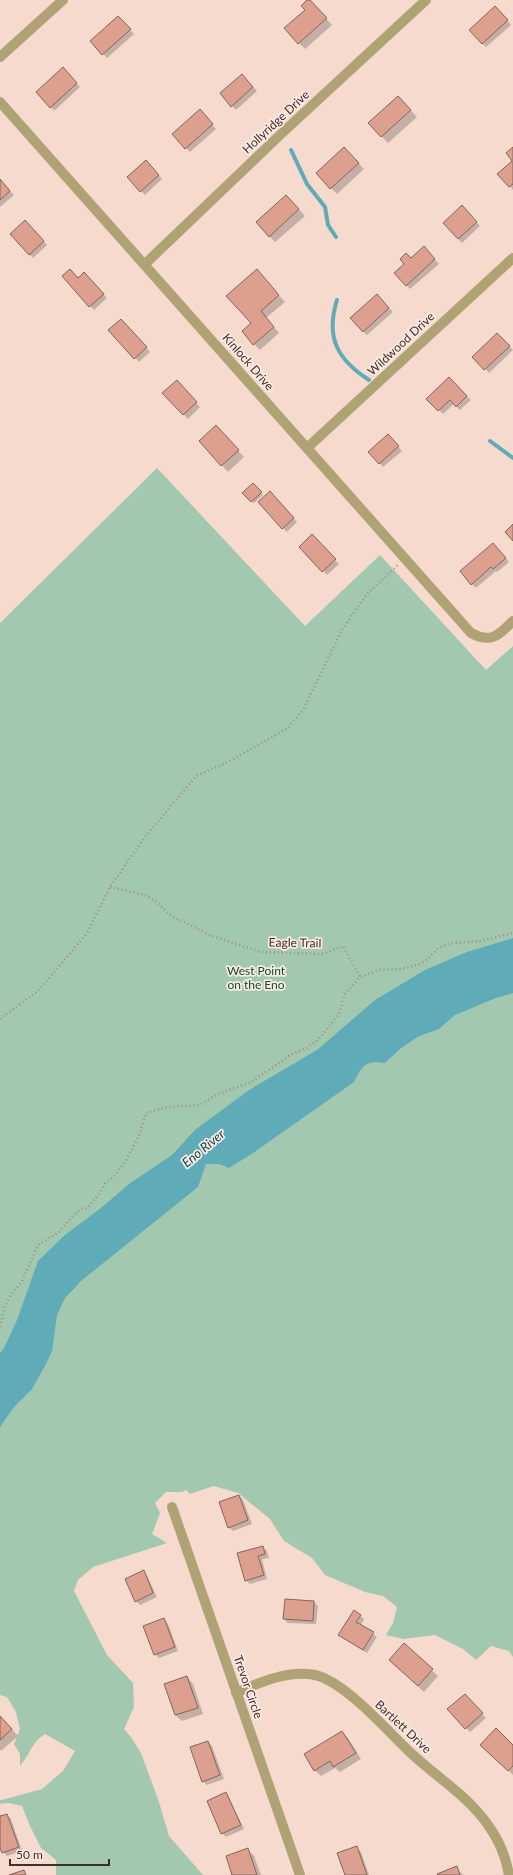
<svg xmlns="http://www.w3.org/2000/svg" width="513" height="1875" font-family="Lato,sans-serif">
<rect width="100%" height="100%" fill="#f7dace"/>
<path fill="#a2c8b0" d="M157 468 305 626 380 555 486 670 513 646V1657L509 1651 491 1646 476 1660 463 1649 435 1635 403 1639 386 1635 393 1623 397 1607 383 1596 365 1592 325 1575 312 1558 284 1541 270 1519 238 1493 214 1486 190 1494 186 1490 182 1492H166L155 1503 160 1513 152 1534 167 1543 93 1567 78 1580 74 1591 107 1655 133 1683 134 1707 124 1729 131 1737 141 1753 159 1802 169 1836 203 1875H56V1860L41 1848 30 1826 22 1806 9 1803 0 1804V1800H2L42 1789 63 1771 75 1751 45 1734C31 1743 31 1753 20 1766V1754L14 1744 20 1729 16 1712 7 1697 0 1695V623Z"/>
<path fill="#5fabb8" d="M513 938V993L496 998 455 1015 439 1029 419 1036 400 1049 385 1063C365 1060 362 1066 354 1082L253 1153 229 1168 219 1164H206L198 1187 81 1281 65 1298 57 1315 52 1351 46 1364 32 1389 14 1407 0 1427V1353L4 1348 17 1320 38 1261 65 1235 101 1208 129 1184 172 1155 195 1130 249 1090 317 1050 375 1000 425 970 467 952Z"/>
<g fill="#0003">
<polygon points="309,0 332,25 305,49 299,43"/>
<polygon points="499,11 511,25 486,47 482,43"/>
<polygon points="122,21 134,34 107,58 91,41"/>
<polygon points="67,73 80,87 54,111 51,107"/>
<polygon points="246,79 257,91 236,110 232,106"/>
<polygon points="404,103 417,117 388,143 369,123"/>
<polygon points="204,115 216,129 190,152 186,148"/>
<polygon points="350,154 364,169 337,194 317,174"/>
<polygon points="513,161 513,190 499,174"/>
<polygon points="150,165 162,179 145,195 128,177"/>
<polygon points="0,180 14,195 0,207"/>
<polygon points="292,202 305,216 275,242 269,236"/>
<polygon points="466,210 480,226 462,243 458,239"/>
<polygon points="29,225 47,245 33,258 29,254"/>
<polygon points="427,252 439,264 410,289 406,285 411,259"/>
<polygon points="63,276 78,279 88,277 107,298 94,310"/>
<polygon points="263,277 285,302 266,318 279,333 260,350 254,344 252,323"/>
<polygon points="380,299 393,312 367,335 363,331"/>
<polygon points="125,324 150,352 139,362 110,330"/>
<polygon points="497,334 513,350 489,373 473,357"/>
<polygon points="449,378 471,400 460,410 454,404 443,414 428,399"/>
<polygon points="181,385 200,407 188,419 164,393"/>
<polygon points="222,433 244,457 228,472 200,441"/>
<polygon points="392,440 402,451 383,467 380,463"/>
<polygon points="253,484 263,495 254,503 244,493"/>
<polygon points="274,496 297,522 287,532 283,528"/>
<polygon points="312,536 339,564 327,575 300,547"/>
<polygon points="497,548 509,562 497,572 496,571 476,588 472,584"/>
<polygon points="239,1496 243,1500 252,1524 233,1531 229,1527"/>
<polygon points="263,1547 267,1551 269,1558 262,1559 267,1579 250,1584 246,1580 238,1554"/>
<polygon points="143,1572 147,1576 157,1597 140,1605 136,1601"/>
<polygon points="314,1602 318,1606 316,1624 288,1623 284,1619"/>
<polygon points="360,1616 364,1619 361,1625 377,1637 367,1653 340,1635"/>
<polygon points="164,1619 168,1624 178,1651 159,1658 155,1654"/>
<polygon points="404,1645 438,1676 424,1692 396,1666"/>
<polygon points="187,1677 193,1684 203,1714 182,1721 175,1715"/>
<polygon points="469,1699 486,1718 470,1732 449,1710"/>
<polygon points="0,1716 18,1736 1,1751 0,1749"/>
<polygon points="342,1732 348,1738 361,1759 340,1772 335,1768 321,1776 315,1770"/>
<polygon points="208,1742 212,1746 224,1779 207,1785 203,1781"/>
<polygon points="482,1745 513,1746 513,1775"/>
<polygon points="225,1794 229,1798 244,1829 226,1837 222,1833"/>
<polygon points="7,1815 11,1819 22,1851 7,1856 3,1852 0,1845 0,1817"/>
<polygon points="357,1848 361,1852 369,1875 346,1875"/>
<polygon points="248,1850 254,1856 261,1875 234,1875"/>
<polygon points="456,1867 463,1875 439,1875"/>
</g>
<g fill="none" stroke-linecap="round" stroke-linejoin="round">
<g stroke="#5fabb8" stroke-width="4">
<polyline points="291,150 307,184 325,207 328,225 336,237"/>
<path d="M337 300C325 338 338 360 369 380"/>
<polyline points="490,441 513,458"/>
</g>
</g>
<g fill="#dda08f" stroke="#81665e">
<polygon points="307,0 310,0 327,18 298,44 284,28 305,10 301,6"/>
<polygon points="495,6 508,20 482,44 469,30"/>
<polygon points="118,16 131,29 102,55 90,41"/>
<polygon points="63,67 77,83 50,108 36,92"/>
<polygon points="242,74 253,87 231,107 220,93"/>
<polygon points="398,96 411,110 381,137 368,123"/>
<polygon points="200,109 213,124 185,149 172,134"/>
<polygon points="344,147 359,163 330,189 316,173"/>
<polygon points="513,147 513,184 509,187 497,174 512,161 506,153"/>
<polygon points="146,160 159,175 140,192 127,177"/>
<polygon points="0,179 10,191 0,200"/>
<polygon points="286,195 299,209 269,237 256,222"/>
<polygon points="462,205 477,222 458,239 443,223"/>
<polygon points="25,220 44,241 29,255 10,234"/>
<polygon points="424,246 435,259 406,286 394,273 404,264 400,259 406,253 411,258"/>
<polygon points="70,269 78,278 84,272 104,294 89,307 62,276"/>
<polygon points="257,269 279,295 261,311 274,327 253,345 242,331 251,323 226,296"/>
<polygon points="377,294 389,308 363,332 350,318"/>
<polygon points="121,319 147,347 134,359 108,330"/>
<polygon points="497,333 510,346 484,370 472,357"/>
<polygon points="449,377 467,396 456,407 450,400 438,411 426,399"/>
<polygon points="177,380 197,402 183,415 162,393"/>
<polygon points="216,425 239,450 221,466 199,441"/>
<polygon points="388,434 399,446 379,464 368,452"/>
<polygon points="253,483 262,492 251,502 242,493"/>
<polygon points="270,491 294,518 282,529 258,502"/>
<polygon points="513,524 513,541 505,532"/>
<polygon points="312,534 336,559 322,572 299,547"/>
<polygon points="493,543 506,558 493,569 491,567 471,585 460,571"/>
<polygon points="239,1495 248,1520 228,1528 219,1502"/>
<polygon points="263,1546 265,1554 258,1556 264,1575 245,1581 237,1553"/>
<polygon points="144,1570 153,1593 135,1602 125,1579"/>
<polygon points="285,1599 314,1601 313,1621 283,1619"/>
<polygon points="354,1610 361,1615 356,1622 374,1632 363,1650 338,1635"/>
<polygon points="164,1618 175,1647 154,1655 143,1626"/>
<polygon points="404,1643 433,1669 418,1686 389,1660"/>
<polygon points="187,1676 198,1708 175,1715 164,1684"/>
<polygon points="465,1694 483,1713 465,1729 447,1709"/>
<polygon points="0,1716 12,1729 0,1740"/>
<polygon points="496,1728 513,1745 513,1766 508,1771 480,1745"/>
<polygon points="342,1731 356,1753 333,1767 330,1761 314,1771 304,1754"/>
<polygon points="208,1741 220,1775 202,1782 190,1747"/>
<polygon points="226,1792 241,1825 221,1834 207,1801"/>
<polygon points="7,1814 19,1847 2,1853 0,1848 0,1816"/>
<polygon points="357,1846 367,1875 345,1875 337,1853"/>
<polygon points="248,1848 257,1875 232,1875 226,1856"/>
<polygon points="457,1866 460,1875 438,1875 437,1874"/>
<polygon points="24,1870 26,1875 9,1875"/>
</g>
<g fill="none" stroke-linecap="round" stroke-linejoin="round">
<g stroke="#a38e85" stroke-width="2.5" stroke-dasharray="1 3" stroke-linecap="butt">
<polyline points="110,887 145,895 157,902 172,917 187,923 209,935 261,952 323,954 343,946 360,977"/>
<polyline points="0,1019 39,990 87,933 110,887 145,837 196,776 228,762 288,728 303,710 342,630 367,594 398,565"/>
<polyline points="0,1327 5,1306 13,1292 22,1281 38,1245 59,1232 72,1217 81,1209 87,1208 99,1194 105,1184 115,1175 125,1162 139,1136 146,1113 169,1107 200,1105 218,1094 251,1082 292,1054 307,1048 318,1040 339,1014 344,995 360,977 379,970 402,969 420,964 430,957 438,948 451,943 482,941 513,933"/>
</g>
<g stroke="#afa376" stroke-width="10">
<polyline points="0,57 63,0"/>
<path d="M0 102 471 633C491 644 499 635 513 621"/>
<polyline points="145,264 281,134 426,0"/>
<polyline points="307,448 513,258"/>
<polyline points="172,1507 300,1875"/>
<path d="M236 1693C260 1682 288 1670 315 1675 346 1682 389 1733 413 1755 438 1778 469 1797 488 1825 499 1840 506 1857 509 1875"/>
</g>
</g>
<g text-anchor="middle" stroke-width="3.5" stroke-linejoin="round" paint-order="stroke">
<g font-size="12" fill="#3b302b" stroke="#fceae2">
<text transform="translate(276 122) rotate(-43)" y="4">Hollyridge Drive</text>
<text transform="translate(401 344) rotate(-43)" y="4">Wildwood Drive</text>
<text transform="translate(248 362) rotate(49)" y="4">Kinlock Drive</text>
<text transform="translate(295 943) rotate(1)" y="4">Eagle Trail</text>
<text transform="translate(248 1687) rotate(71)" y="4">Trevor Circle</text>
<text transform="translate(403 1727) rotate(43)" y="4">Bartlett Drive</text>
</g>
<g font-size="12" fill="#075030" stroke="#fceae2">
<text x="256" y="975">West Point<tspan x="256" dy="14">on the Eno</tspan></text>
</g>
<g font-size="13" font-style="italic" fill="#004953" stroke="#fceae2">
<text transform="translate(203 1148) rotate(-40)" y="5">Eno River</text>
</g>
</g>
<path d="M10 1859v6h99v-6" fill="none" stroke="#3b302b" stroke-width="2"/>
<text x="16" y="1859" font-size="12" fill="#3b302b" stroke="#fceae2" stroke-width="3" paint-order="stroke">50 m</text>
</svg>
